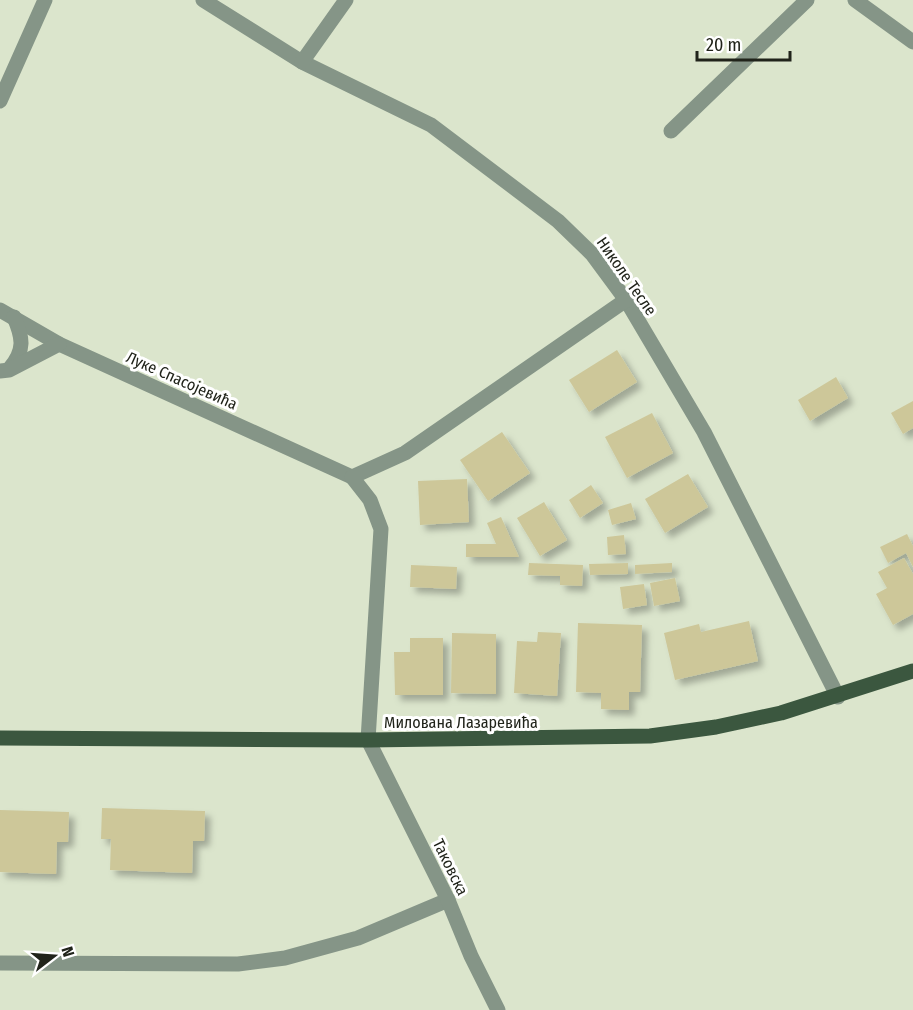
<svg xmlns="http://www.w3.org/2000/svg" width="913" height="1010" font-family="'Fira Sans Condensed',sans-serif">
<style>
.building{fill:#cdc799;filter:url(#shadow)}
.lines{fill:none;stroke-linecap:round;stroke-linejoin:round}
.minor{stroke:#859587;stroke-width:15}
.major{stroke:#3b573f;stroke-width:15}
.labels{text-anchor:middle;stroke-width:6;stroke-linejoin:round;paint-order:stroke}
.street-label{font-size:16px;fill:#20231a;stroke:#fff}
</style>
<defs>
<filter id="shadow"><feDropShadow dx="5.5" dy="5.5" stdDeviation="3" flood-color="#0004"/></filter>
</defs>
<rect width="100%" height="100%" fill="#dbe5cc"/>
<!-- building -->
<g class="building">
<path d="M617,350L637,382L589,412L569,380Z"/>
<path d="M836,377L848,398L810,421L798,400Z"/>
<path d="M913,401V428L903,434L891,413Z"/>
<path d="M652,413L673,453L627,478L605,437Z"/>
<path d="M502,432L530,473L488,501L460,460Z"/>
<path d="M688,474L708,507L665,533L645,499Z"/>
<path d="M467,479L469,522L420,525L418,481Z"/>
<path d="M591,485L603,503L580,518L569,500Z"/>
<path d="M544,502L567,540L540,556L517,518Z"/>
<path d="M631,503L636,519L612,525L608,510Z"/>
<path d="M501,517L519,557H466V544H496L487,523Z"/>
<path d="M907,534L913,546V567L906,553L888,563L880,547Z"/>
<path d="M624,535L626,554L608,555L607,537Z"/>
<path d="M904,558L913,574V614L893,625L876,594L887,588L878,572Z"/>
<path d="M529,563L583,565L582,586L560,585V576L528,575Z"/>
<path d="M628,563V574L590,575L589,564Z"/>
<path d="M672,563V572L635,574V565Z"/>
<path d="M411,565L457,567L456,589L410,587Z"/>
<path d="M675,578L680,601L654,606L650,583Z"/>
<path d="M644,584L647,605L623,609L620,587Z"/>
<path d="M749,621L758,661L675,680L664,633L699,624L701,632Z"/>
<path d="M578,623L642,625L640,692H629V710L601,709V693L576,692Z"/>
<path d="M538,632L561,633L557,696L514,693L517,641L537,642Z"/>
<path d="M452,633L496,634V694L451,693Z"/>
<path d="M410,638H443V695H395L394,652H410Z"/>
<path d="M102,808L205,811L204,841H193L192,873L110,870L111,839H101Z"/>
<path d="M0,810L69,812L68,842H57L56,874L0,872Z"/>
</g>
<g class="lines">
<!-- minor -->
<g class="minor">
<path d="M203,0L302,62L431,125L558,221L592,254L626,300L704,432L838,697"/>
<path d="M855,0L913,42"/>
<path d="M302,62L346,0"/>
<path d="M0,101L45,0"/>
<path d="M671,131L807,0"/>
<path d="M0,310L59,344L352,477"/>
<path d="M10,368C25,350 23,338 14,317"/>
<path d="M0,371L9,370L59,344"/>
<path d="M0,963L238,964L285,958L358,938L448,900"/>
<path d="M498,1010L471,956L448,900L368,740L381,529L370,500L352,477L405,453L626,300"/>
</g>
<!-- major -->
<path class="major" d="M0,738L368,740L650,736L716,727L781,713L913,671"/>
</g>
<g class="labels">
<!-- street labels -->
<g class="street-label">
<text transform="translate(627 276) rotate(55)" y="6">Николе Тесле</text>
<text transform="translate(182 380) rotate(24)" y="6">Луке Спасојевића</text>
<text x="461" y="728">Милована Лазаревића</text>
<text transform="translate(451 867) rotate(64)" y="6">Таковска</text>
</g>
</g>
<!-- north arrow -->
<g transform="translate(54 956) rotate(73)" stroke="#ffffff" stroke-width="4.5" paint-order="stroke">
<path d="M0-4.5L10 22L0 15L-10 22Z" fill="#20231a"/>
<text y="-9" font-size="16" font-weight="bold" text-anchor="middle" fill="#20231a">N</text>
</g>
<!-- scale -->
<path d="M697 51v9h93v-9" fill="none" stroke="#20231a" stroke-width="3"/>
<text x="706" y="51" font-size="18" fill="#20231a" stroke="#ffffff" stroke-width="4.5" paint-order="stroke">20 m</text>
</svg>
